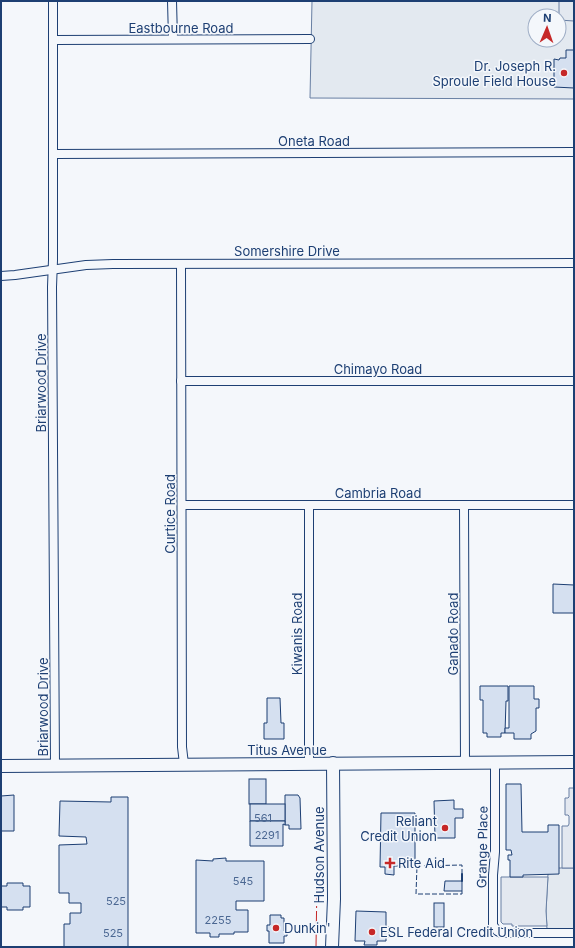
<svg xmlns="http://www.w3.org/2000/svg" width="575" height="948" font-family="Inter,sans-serif">
<style>
.green{fill:#e3e9f0;stroke:#687fa3;fill-rule:evenodd}
.parking{fill:#e3e8f0;stroke:#687fa3}
.building{fill:#d5e0f0;stroke:#1d3f73}
.lines{fill:none;stroke-linecap:round;stroke-linejoin:round}
.minor-casing{stroke:#1d3f73;stroke-width:10}
.secondary-casing{stroke:#1d3f73;stroke-width:14}
.minor{stroke:#f4f7fb;stroke-width:8}
.secondary{stroke:#f4f7fb;stroke-width:12}
.fence{stroke:#1d3f73;stroke-width:1;stroke-dasharray:5 2;stroke-linecap:butt}
.wall{stroke:#1d3f73;stroke-width:2}
.power{stroke:#c62828;stroke-width:1;stroke-dasharray:14 3 2 3;stroke-linecap:butt}
.poi-dot{fill:#c62828;stroke:#f4f7fb;stroke-width:1.5}
.labels{text-anchor:middle;stroke-width:3;stroke-linejoin:round;paint-order:stroke}
.number-label{font-size:11px;fill:#4b6792}
.street-label{font-size:13px;fill:#1d3f73;stroke:#f4f7fb}
.poi-label{font-size:13px;fill:#1d3f73;stroke:#f4f7fb;text-anchor:start}
</style>
<rect width="100%" height="100%" fill="#f4f7fb"/>
<!-- green -->
<g class="green">
<path d="M312,1H574V99L310,98ZM535,16H559V40H535Z"/>
<path d="M559,868H574V929H547L546,911L548,874Z"/>
</g>
<!-- parking -->
<g class="parking">
<path d="M559,1H574V21L559,20Z"/>
<path d="M569,788H574V868H562V826H568L569,824V816L568,815H565V798H568L569,797Z"/>
<path d="M501,877H548L546,911L547,926H512V924H503L501,922Z"/>
</g>
<!-- building -->
<g class="building">
<path d="M566,50H574V88L554,87V59L559,60L560,58H566Z"/>
<path d="M553,584L574,585V613H553Z"/>
<path d="M480,686H508V701H506L505,733H501V737H487V733H483V700H480Z"/>
<path d="M509,686H534V699H539V708H536V731L531,734V739H514V733H505V728H509Z"/>
<path d="M267,698H280L281,723H284V739H264V723H267Z"/>
<rect x="249" y="779" width="17" height="25"/>
<path d="M506,784H521L522,832H548V825H559V874L523,875V877H510V860H508V855H512L511,850H506Z"/>
<path d="M14,795V831H1V796Z"/>
<path d="M285,795H298L300,798L301,829H289V825H285Z"/>
<path d="M111,797H128V947H64V924H70V913H81V903H69V893H59V845L87,844L86,837L59,836L60,801L111,802Z"/>
<path d="M454,800V809H463V818H455V838H435L434,801Z"/>
<rect x="250" y="804" width="35" height="17"/>
<path d="M381,813H415V866H394V875L385,874V867H380Z"/>
<path d="M250,821H285V825L283,824V846H250Z"/>
<path d="M226,858V861H264V901H236V910H248V932H234V934H219V937H210V933H196V860L213,861V859Z"/>
<path d="M445,881H462V891H444Z"/>
<path d="M7,883H23V886H30V907H23V910H7V907H1V886H7Z"/>
<rect x="434" y="903" width="10" height="24"/>
<path d="M356,911L386,912V926L389,927V937L386,936V941H377V945H364L365,941H355Z"/>
<path d="M270,915H281V918H284V931L287,930V936H284V943H269V931H267V925H270Z"/>
</g>
<g class="lines">
<!-- minor casing -->
<g class="minor-casing">
<g id="minor">
<path d="M53,1V260L52,287L55,765"/>
<path d="M172,1L173,39"/>
<path d="M53,40L310,39"/>
<path d="M53,154L574,152"/>
<path d="M181,264L182,747L184,764"/>
<path d="M1,276L15,275L86,265L113,264L574,263"/>
<path d="M181,381H574"/>
<path d="M182,505H574"/>
<path d="M309,505V764"/>
<path d="M464,505L465,762"/>
<path d="M495,762V852L493,875V925L497,931L501,933H574"/>
</g>
</g>
<!-- secondary casing -->
<g class="secondary-casing">
<g id="secondary">
<path d="M1,766L574,762"/>
<path d="M332,947L334,899L333,763"/>
</g>
</g>
<!-- minor -->
<use href="#minor" class="minor"/>
<!-- secondary -->
<use href="#secondary" class="secondary"/>
<!-- fence -->
<path class="fence" d="M462,891V894H416L417,866L462,865V874"/>
<!-- wall -->
<path class="wall" d="M462,881V874"/>
<!-- power -->
<path class="power" d="M316,947L317,880"/>
</g>
<!-- markers -->
<g class="poi-dot">
<circle cx="564" cy="73" r="4"/>
<circle cx="445" cy="828" r="4"/>
<path d="M388 857h4v4h4v4h-4v4h-4v-4h-4v-4h4z"/>
<circle cx="276" cy="928" r="4"/>
<circle cx="372" cy="932" r="4"/>
</g>
<g class="labels">
<!-- number labels -->
<g class="number-label">
<text x="263" y="822">561</text>
<text x="267" y="839">2291</text>
<text x="243" y="885">545</text>
<text x="116" y="905">525</text>
<text x="218" y="924">2255</text>
<text x="113" y="937">525</text>
</g>
<!-- street labels -->
<g class="street-label">
<text x="181" y="33">Eastbourne Road</text>
<text x="314" y="146">Oneta Road</text>
<text x="287" y="256">Somershire Drive</text>
<text x="378" y="374">Chimayo Road</text>
<text transform="translate(41 383) rotate(-90)" y="5">Briarwood Drive</text>
<text x="378" y="498">Cambria Road</text>
<text transform="translate(170 514) rotate(-90)" y="5">Curtice Road</text>
<text transform="translate(297 634) rotate(-90)" y="5">Kiwanis Road</text>
<text transform="translate(453 634) rotate(-90)" y="5">Ganado Road</text>
<text transform="translate(43 707) rotate(-90)" y="5">Briarwood Drive</text>
<text x="287" y="755">Titus Avenue</text>
<text transform="translate(482 847) rotate(-89)" y="5">Grange Place</text>
<text transform="translate(319 855) rotate(-90)" y="5">Hudson Avenue</text>
</g>
<!-- poi labels -->
<g class="poi-label">
<text x="556" y="71" text-anchor="end">Dr. Joseph R.<tspan x="556" dy="15">Sproule Field House</tspan></text>
<text x="437" y="826" text-anchor="end">Reliant<tspan x="437" dy="15">Credit Union</tspan></text>
<text x="398" y="868">Rite Aid</text>
<text x="284" y="933">Dunkin'</text>
<text x="380" y="937">ESL Federal Credit Union</text>
</g>
</g>
<!-- border -->
<rect width="575" height="948" fill="none" stroke="#1d3f73" stroke-width="4"/>
<!-- north arrow -->
<g transform="translate(547 28) rotate(2)"><circle r="19" fill="#f4f7fb" stroke="#9eadc5"/>
<path d="M0-3L7 15L0 10L-7 15Z" fill="#c62828"/>
<text y="-6" font-size="11" font-weight="bold" text-anchor="middle" fill="#1d3f73">N</text>
</g>
</svg>
